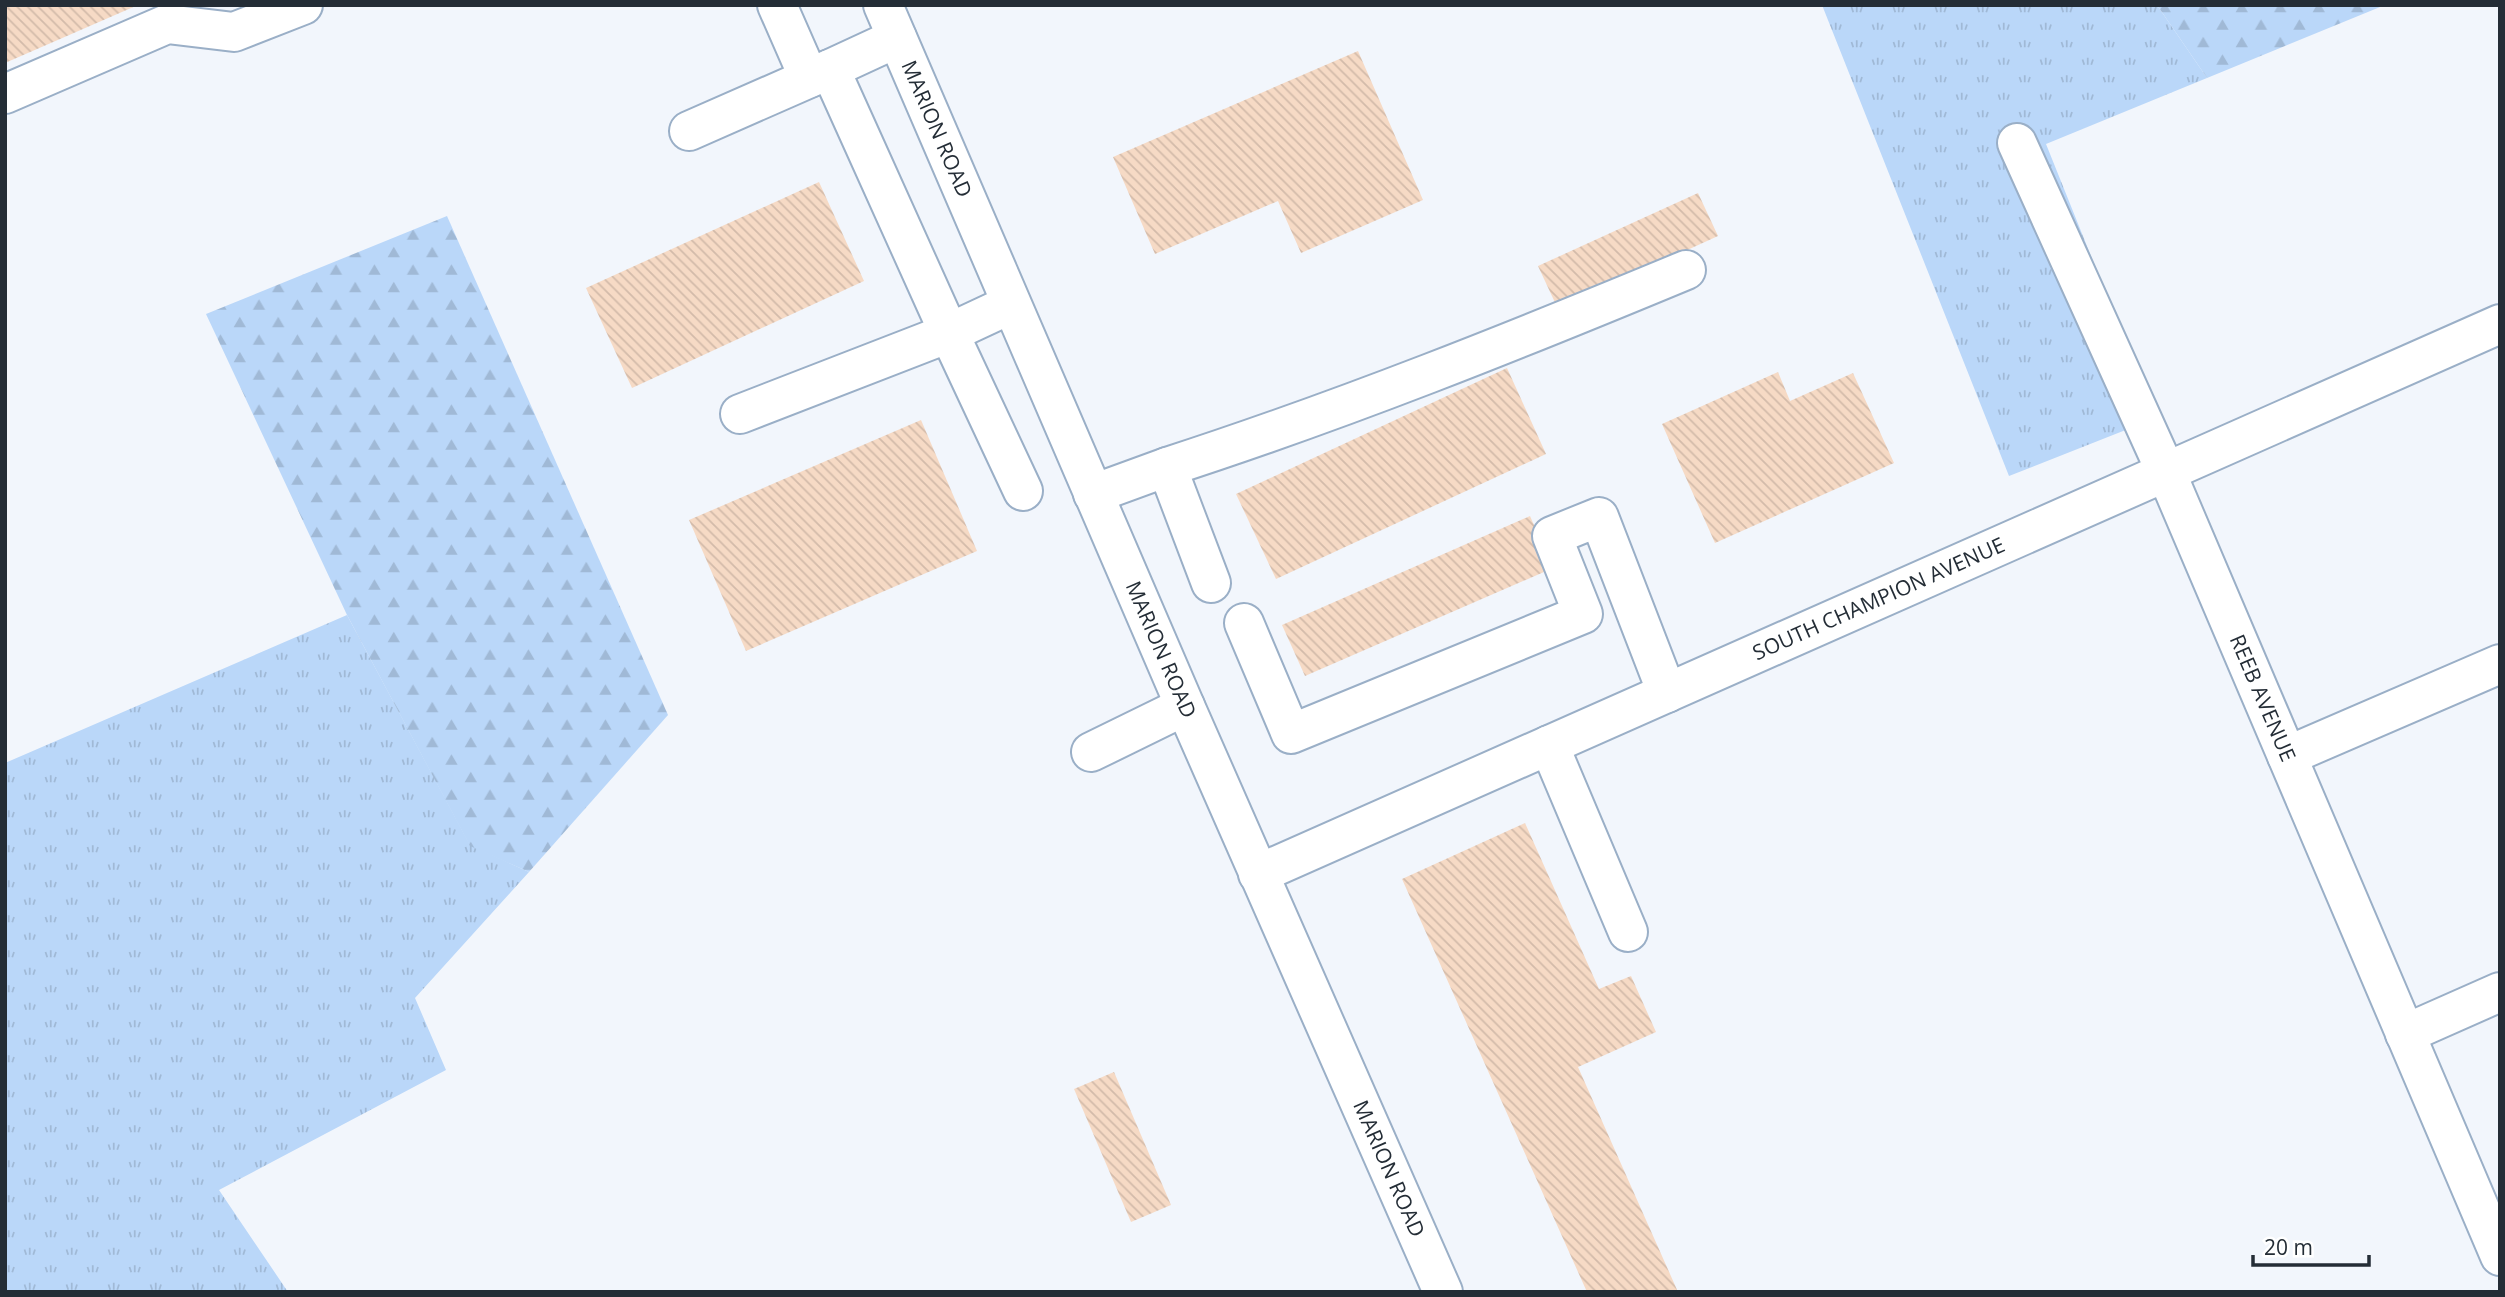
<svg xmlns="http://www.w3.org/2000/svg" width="2505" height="1297" font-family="'Open Sans',sans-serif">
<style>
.grass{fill:url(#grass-tufts)}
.forest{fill:url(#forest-firs)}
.building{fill:url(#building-back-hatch)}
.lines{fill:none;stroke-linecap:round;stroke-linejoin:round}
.minor-casing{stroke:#9aafc7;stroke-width:42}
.minor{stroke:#fff;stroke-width:38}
.labels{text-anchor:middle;stroke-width:5;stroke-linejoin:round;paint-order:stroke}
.street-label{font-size:21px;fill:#242d36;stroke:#fff}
</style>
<defs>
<pattern id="grass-tufts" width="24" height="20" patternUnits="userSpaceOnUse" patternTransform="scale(1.75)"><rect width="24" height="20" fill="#bad7f9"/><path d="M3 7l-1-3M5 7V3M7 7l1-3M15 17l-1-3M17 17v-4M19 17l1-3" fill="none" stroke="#a0b9d6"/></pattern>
<pattern id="forest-firs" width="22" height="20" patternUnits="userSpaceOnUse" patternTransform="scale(1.75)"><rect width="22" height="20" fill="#bad7f9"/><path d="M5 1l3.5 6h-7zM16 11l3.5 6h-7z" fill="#a0b9d6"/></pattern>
<pattern id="building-back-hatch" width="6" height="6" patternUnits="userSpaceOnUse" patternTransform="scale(1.75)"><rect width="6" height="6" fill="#f6dac5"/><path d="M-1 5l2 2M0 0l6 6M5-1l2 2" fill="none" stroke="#d3bbaa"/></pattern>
</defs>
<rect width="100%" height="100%" fill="#f2f6fc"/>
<!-- grass -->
<g class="grass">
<path d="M1822,5H2157L2207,78L2046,144L2156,418L2009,476Z"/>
<path d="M347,615L470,845L529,872L415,998L446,1070L219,1190L288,1292H5V763Z"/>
</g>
<!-- forest -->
<g class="forest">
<path d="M2157,5H2385L2207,78Z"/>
<path d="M447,216L668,715L529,872L470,846L347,615L206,314Z"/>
</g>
<!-- building -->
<g class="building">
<path d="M5,5H138L5,63Z"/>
<path d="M1358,51L1423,200L1301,253L1278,201L1155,254L1113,157Z"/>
<path d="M819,182L864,281L632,388L586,288Z"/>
<path d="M1698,193L1718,236L1558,309L1538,266Z"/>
<path d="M1507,368L1546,454L1276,579L1236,494Z"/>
<path d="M1778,372L1790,401L1853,373L1894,463L1715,543L1662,424Z"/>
<path d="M921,420L977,551L746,651L689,520Z"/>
<path d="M1530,516L1553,568L1305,676L1282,625Z"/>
<path d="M1525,823L1599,989L1631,976L1656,1032L1578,1067L1678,1292H1587L1402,879Z"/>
<path d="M1114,1072L1171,1205L1131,1222L1074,1089Z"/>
</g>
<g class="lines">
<!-- minor casing -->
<g class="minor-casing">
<g id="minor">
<path d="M777,5L809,78"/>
<path id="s1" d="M883,5L1185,706L1443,1292"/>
<path d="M830,69L897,38"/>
<path d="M5,94L167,24L234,32L303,5"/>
<path d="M689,131L830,69L949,333L1011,304"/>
<path id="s2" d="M2017,143L2166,472L2500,1256"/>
<path d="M740,414L949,333L1023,491"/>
<path d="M1167,467C1343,410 1515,341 1686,270"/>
<path d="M1093,494L1167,467L1211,583"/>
<path d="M1244,623L1291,734L1583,614L1552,536L1599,517L1667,693"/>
<path d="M1549,745L1628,932"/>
<path d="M1091,752L1185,706"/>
<path d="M2287,756L2500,664"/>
<path id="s3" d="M1258,874L2500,324"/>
<path d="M2405,1034L2500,992"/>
</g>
</g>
<!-- minor -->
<use href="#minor" class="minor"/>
</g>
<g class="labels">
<!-- street labels -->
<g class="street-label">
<text dy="7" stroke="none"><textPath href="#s1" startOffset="135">MARION ROAD</textPath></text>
<text dy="7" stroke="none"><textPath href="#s3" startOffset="679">SOUTH CHAMPION AVENUE</textPath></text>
<text dy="7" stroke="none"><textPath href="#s1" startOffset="702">MARION ROAD</textPath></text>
<text dy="7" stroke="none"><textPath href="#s2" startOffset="607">REEB AVENUE</textPath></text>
<text dy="7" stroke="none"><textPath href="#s1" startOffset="1269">MARION ROAD</textPath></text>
</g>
</g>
<!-- border -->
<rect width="2505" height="1297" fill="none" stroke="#242d36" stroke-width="14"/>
<!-- scale -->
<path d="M2253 1255v10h116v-10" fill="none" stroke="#242d36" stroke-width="3.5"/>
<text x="2264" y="1255" font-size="21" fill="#242d36" stroke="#ffffff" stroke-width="5" paint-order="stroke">20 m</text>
</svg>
